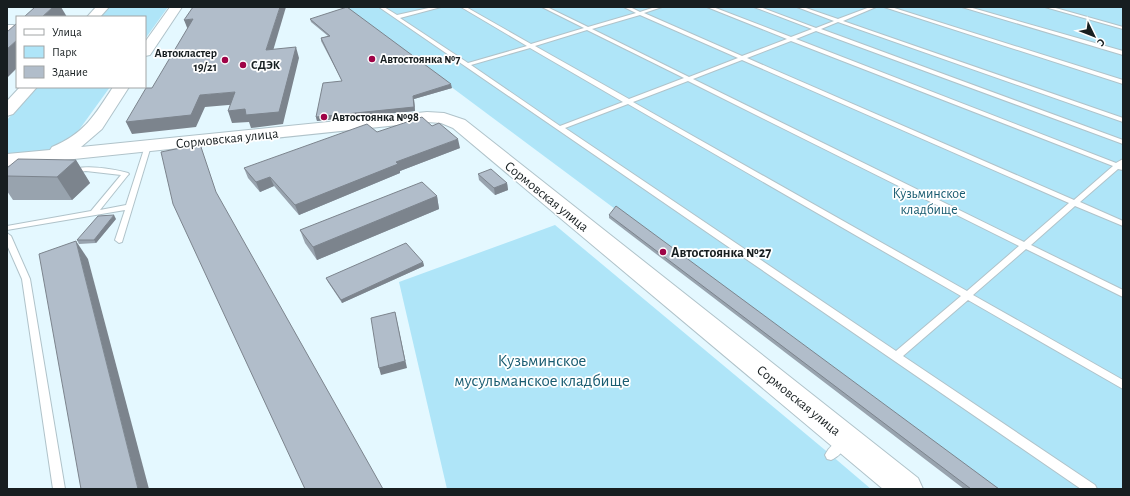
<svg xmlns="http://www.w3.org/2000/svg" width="1130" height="496" font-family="'Alegreya Sans',sans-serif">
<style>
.green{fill:#afe5f8}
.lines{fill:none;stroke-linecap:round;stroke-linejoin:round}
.lane-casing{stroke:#b0c3ca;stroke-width:2}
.secondary-casing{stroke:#b0c3ca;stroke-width:2}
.lane{fill:#fff;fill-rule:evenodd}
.secondary{fill:#fff;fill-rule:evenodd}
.wall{fill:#98a3ae}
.shaded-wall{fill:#7c848d}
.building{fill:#b1bdca;stroke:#7c848d}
.poi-dot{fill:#9f0347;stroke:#fff;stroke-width:1.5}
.labels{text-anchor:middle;stroke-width:3.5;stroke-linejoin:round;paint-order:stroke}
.far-poi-label{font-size:12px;font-weight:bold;fill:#171e20;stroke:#fff;text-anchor:start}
.street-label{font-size:14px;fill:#171e20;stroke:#fff}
.park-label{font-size:14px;fill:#195c71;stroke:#fff}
.poi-label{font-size:14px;font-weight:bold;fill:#171e20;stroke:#fff;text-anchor:start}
.near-park-label{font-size:17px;fill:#195c71;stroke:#fff}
</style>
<rect width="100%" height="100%" fill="#e4f8ff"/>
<!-- green -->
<g class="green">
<path d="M108,7H168L145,39V17H99Z"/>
<path d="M344,7H1123V489H991Z"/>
<path d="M36,87H110L71,141L51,151L7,155V120Z"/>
<path d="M555,225L831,455L871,489H447L399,282Z"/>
</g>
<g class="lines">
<!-- lane casing -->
<g class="lane-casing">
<g id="lane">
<path d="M379,7H384L397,15L433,7H441L400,18L468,63L527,46L461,7H466L531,44L584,28L542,7H547L588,27L636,13L624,7H630L640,12L655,7H662L644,13L742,56L787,39L707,7H713L791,37L812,29L754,7H760L816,28L834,21L797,7H803L838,19L870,7H876L843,21L1123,118V122L838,22L821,29L1123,140V144L816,31L796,39L1116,163L1123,159V170L1118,169L1080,202L1123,221V226L1075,206L1031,245L1123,290V297L1026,249L973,295L1123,380V389L968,300L903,356L1095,485L1097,489H1081ZM640,15L738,58L689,77L592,29ZM587,30L684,78L629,99L535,46ZM791,41L1113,166L1074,200L747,58ZM530,48L623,102L560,126L471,65ZM742,60L1069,203L1024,242L693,79ZM688,81L1019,246L967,291L633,102ZM628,104L961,296L896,351L565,128Z"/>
<path d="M884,7H891L1123,80V84Z"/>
<path d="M962,7H969L1123,51V55Z"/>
<path d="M1045,7H1052L1123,27V29Z"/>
<path d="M7,25H13L15,26L7,32V29L8,27H7Z"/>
<path d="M148,144L151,146L122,242L119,243L115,240L125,210L7,230V226L91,211L121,175L86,171L69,173L68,172C80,163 114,169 128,173L129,174L128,175L100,210L126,205L145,146Z"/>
<path d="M7,233L11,236L30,279L65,489H53L22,279L7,245Z"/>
<path d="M843,438L847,440L848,443C845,450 838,457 831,460L827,459L825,455C828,448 836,441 843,438Z"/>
</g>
</g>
<!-- secondary casing -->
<g class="secondary-casing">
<g id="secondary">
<path d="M96,7H109L100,17H87Z"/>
<path d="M170,7H182L150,55L145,56V42Z"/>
<path d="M20,87H37L13,114L7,116V101Z"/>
<path d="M113,87H129L102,129L81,147L427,112L444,113L465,120L918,478L923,489H883L453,128L441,123L427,122L7,166V154L50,150L52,147C84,134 95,115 113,87Z"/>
</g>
</g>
<!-- lane -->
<use href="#lane" class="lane"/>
<!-- secondary -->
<use href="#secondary" class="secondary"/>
</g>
<!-- wall -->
<g class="wall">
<path d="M310,19L452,88L414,99L415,111L317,121L316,117L342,81L321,41V38L328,36L311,22Z"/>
<path d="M377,132L460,148L400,171V173L299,215L274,186L260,192L248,178L244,168Z"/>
<path d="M76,160L90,183L72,200H13L7,191V168Z"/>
<path d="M478,174L507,183L508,190L495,195L479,180Z"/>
<path d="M437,196L439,209L317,260L305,243L300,230Z"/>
<path d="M609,215L999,489H964L609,218Z"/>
<path d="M116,219L96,243L79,244L77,240Z"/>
<path d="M423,262L424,266L342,303L328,282L326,278Z"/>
</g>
<!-- shaded-wall -->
<g class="shaded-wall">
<path d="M53,7H61L67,17H42Z"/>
<path d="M280,7H286L270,61L266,50Z"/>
<path d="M193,19L188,30L184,20Z"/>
<path d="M17,40V68L7,78V49Z"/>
<path d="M296,47L299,58L283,124L251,128L249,122L232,123L228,111Z"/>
<path d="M451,84L452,88L414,99L415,111L317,121L316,117L413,96Z"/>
<path d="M235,92L240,104L205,107L196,127L132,134L126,122L200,95Z"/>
<path d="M458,139L460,148L400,171V173L299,215L295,205L396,162Z"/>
<path d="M76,160L90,183L72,200L57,177Z"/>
<path d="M270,177L274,186L260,192L256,182Z"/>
<path d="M507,183L508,190L495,195L494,188Z"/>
<path d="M437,196L439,209L317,260L313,247Z"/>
<path d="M114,215L116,219L96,243L94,240Z"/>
<path d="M76,241L88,259L149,489H138Z"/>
<path d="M423,262L424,266L342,303L341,300Z"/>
<path d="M395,312L407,368L381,375L379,368Z"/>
</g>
<!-- building -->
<g class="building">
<path d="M35,7H53L42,17H24Z"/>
<path d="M193,7H280L266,50L296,47L279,112L246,115L245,109L228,111L235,92L200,95L191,115L126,122L146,88H152L193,19L184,20Z"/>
<path d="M347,7L451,84L413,96L414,107L316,117L323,83L342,81L321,38L330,36L310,19Z"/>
<path d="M17,23V40L7,49V32Z"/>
<path d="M422,117L432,126L439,123L458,139L396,162L398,164L295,205L270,177L256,182L244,168L367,124L377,132Z"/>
<path d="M200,144L216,192L383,489H305L173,204L161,152Z"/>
<path d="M18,159L76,160L57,177L7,176V168Z"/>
<path d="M491,169L507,183L494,188L478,174Z"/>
<path d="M422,182L437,196L313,247L300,230Z"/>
<path d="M616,206L999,489H971L609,215Z"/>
<path d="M114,215L94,240H77L98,216Z"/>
<path d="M76,241L138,489H81L39,254Z"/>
<path d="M406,243L423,262L341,300L326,278Z"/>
<path d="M395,312L405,361L379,368L371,318Z"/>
</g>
<!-- markers -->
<g class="poi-dot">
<circle cx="372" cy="59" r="4"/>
<circle cx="225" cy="60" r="4"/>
<circle cx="243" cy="65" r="4"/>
<circle cx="324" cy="117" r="4"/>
<circle cx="663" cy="252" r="4"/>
</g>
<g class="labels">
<!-- far-poi labels -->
<g class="far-poi-label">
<text x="217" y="57" text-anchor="end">Автокластер<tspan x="217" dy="14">19/21</tspan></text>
<text x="380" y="63">Автостоянка №7</text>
<text x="251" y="69">СДЭК</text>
<text x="332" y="121">Автостоянка №98</text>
</g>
<!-- street labels -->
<g class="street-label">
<text transform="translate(227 138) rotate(-6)" y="5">Сормовская улица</text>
<text transform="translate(547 196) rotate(39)" y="5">Сормовская улица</text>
<text transform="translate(799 400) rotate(39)" y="5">Сормовская улица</text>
</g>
<!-- park labels -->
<g class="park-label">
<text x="929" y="198">Кузьминское<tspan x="929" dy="16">кладбище</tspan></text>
</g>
<!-- poi labels -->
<g class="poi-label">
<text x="671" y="257">Автостоянка №27</text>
</g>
<!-- near-park labels -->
<g class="near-park-label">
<text x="542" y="366">Кузьминское<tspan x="542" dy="20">мусульманское кладбище</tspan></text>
</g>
</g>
<!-- border -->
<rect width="1130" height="496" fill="none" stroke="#171e20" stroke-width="16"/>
<!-- legend -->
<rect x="16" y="16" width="130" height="72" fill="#ffffff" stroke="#a2a5a6"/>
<rect x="24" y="29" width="20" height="6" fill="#ffffff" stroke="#a2a5a6"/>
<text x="52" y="36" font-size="12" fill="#171e20">Улица</text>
<rect x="24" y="46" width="20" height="12" fill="#afe5f8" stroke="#a2a5a6"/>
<text x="52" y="56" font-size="12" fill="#171e20">Парк</text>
<rect x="24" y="66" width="20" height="12" fill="#b1bdca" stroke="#a2a5a6"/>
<text x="52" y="76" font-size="12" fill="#171e20">Здание</text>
<!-- north arrow -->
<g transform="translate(1094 36) rotate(133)" stroke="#ffffff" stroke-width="3" paint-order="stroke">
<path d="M0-3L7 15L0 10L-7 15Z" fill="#171e20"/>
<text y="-6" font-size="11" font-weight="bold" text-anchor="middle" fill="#171e20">С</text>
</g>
</svg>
